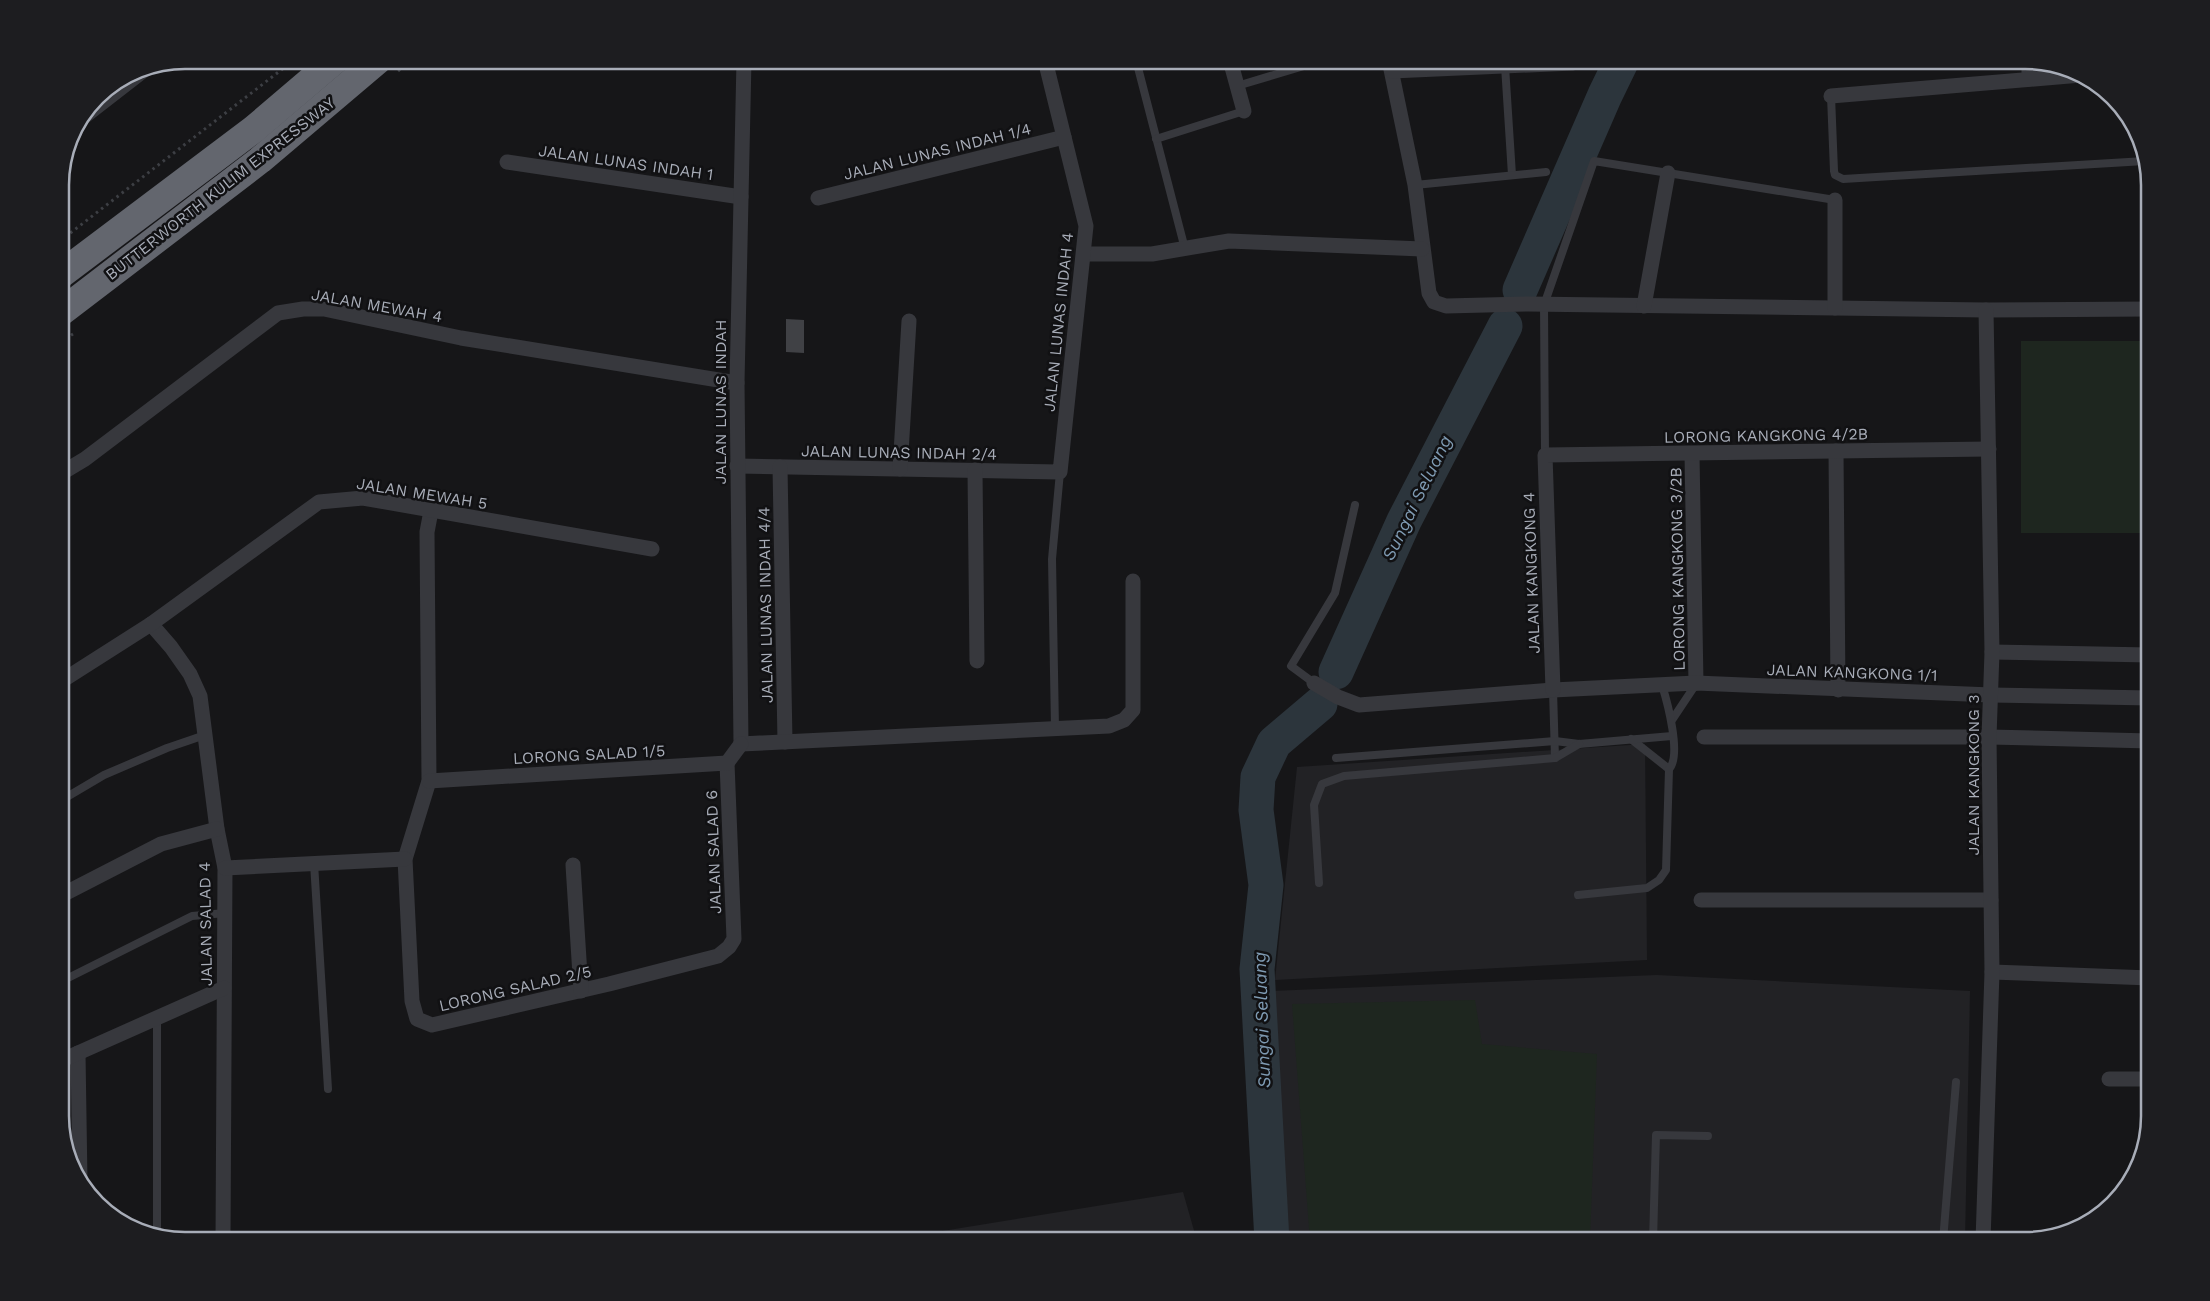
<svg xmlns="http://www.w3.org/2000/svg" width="2210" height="1301" font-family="'Work Sans',sans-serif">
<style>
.built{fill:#222225}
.green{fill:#1e261f}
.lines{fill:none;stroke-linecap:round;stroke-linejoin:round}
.river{stroke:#2c353c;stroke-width:35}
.building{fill:#404145}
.path{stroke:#3d3f44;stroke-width:3;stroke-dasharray:2.5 4;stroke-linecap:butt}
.lane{stroke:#37383d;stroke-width:8}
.street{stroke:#37383d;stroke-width:15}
.highway{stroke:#63666e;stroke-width:28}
.labels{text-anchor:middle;stroke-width:5;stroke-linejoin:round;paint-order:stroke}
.street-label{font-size:16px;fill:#a8adb8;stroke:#111113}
.water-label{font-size:18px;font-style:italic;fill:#7f9bb3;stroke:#111113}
.rim{fill:none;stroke:#a8adb8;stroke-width:2.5}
</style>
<rect width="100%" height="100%" fill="#161618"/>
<!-- built -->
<g class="built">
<path d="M1645,744L1647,960L1275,980L1297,767Z"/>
<path d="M1657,975L1970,991L1965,1241H1289L1271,991Z"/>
<path d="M1183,1192L1197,1241H887V1240Z"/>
</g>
<!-- green -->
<g class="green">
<rect x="2021" y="341" width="129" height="192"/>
<path d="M1475,1000L1482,1044L1597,1054L1590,1241H1310L1292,1004Z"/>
</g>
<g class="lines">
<!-- river -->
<g class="river">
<path d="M1520,290L1605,95L1622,60"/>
<path d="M1336,672L1404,521L1505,326"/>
<path d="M1272,1241L1257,969L1266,885L1256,810L1258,777L1274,743L1320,704"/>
</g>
</g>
<!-- building -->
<path class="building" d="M786,319L804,320V353L786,352Z"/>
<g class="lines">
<!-- path -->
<g class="path">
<path d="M398,71L411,60"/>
<path d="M60,241L294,60"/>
<path d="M60,342L73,334"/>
</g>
<!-- lane -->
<g class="lane">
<path d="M1136,60L1185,249"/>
<path d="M1505,66L1512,175"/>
<path d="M1237,86L1324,60"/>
<path d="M1831,96L1834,171L1835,175L1843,179L2145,161"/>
<path d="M1156,139L1244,111"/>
<path d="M1415,185L1546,172"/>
<path d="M1545,455L1544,305L1594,161L1835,200"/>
<path d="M1314,683L1291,666L1335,593L1355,505"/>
<path d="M1553,690L1555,758"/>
<path d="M1672,720L1696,684"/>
<path d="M1055,728L1052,559L1060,472"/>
<path d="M1631,739L1669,769"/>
<path d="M1336,758L1555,741L1579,744L1672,736"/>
<path d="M60,801L104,775L167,748L205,735"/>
<path d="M314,863L328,1089"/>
<path d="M1319,883L1314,805L1322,784L1344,776L1555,758L1579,744"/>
<path d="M1578,895L1647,888L1659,880L1666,870L1669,769C1682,756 1667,701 1662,685"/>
<path d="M60,982L192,916L225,913"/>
<path d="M157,1018V1233"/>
<path d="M1653,1241L1656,1135L1708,1136"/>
<path d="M1943,1241L1956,1082"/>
</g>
<!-- street -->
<g class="street">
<path d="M1230,60L1244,111"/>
<path d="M1389,60L1415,185L1429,293L1434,302L1446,306L1528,304L1986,310L2150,309"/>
<path d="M2029,61V79"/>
<path d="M1392,71L1573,63"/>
<path d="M1831,96L2081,75"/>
<path d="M81,119L148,67"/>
<path d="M507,162L741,197"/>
<path d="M818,198L1064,137"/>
<path d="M1084,254H1152L1229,241L1422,249"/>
<path d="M1644,306L1668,173"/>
<path d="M1835,308V200"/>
<path d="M1836,451L1838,690"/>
<path d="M1692,454L1696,683"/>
<path d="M737,466L1060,472L1086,226L1045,60"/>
<path d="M780,467L785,742"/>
<path d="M900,469L909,321"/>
<path d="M975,470L977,661"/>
<path d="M60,474L85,459L278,313L303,309H324L461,338L737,383"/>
<path d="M431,511L427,532L429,781L405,859L412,1001L417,1019L432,1025L609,984L718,956L729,947L734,939L727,763"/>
<path d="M151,624L171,647L190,674L200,696L217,829L225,868L223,1241"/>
<path d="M1992,652L2150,655"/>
<path d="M60,682L151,624L319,502L363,498L652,549"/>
<path d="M1314,683L1338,697L1359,705L1553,690L1696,683L1991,695L2150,698"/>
<path d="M1553,690L1545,455L1989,449"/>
<path d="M1704,737H1989L2150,741"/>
<path d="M741,744L737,383L744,60"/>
<path d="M741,744L1109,726L1124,720L1133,710V581"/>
<path d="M429,781L727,763L741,744"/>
<path d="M573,865L581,991"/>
<path d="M225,868L405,859"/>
<path d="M60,896L161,844L217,829"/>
<path d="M1701,900H1991"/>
<path d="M1992,972L2150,978"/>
<path d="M78,1053L80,1182"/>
<path d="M60,1061L224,988"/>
<path d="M2109,1079H2150"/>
<path d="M1983,1241L1992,972L1989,737L1992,652L1986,310"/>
</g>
<!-- highway -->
<g class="highway">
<path d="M60,275L254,129L335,60"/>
<path d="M60,313L260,160L378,60"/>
</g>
</g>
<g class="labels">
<!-- street labels -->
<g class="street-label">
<text transform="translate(937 151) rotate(-14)" y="6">JALAN LUNAS INDAH 1/4</text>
<text transform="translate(626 162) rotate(8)" y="6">JALAN LUNAS INDAH 1</text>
<text transform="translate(220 188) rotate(-38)" y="6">BUTTERWORTH KULIM EXPRESSWAY</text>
<text transform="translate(377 305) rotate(10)" y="6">JALAN MEWAH 4</text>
<text transform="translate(1058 322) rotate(-84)" y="6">JALAN LUNAS INDAH 4</text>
<text transform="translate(720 402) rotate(-90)" y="6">JALAN LUNAS INDAH</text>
<text transform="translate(1766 435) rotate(-1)" y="6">LORONG KANGKONG 4/2B</text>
<text transform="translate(899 452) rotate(1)" y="6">JALAN LUNAS INDAH 2/4</text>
<text transform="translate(422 493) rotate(9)" y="6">JALAN MEWAH 5</text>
<text transform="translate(1677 569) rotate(-91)" y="6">LORONG KANGKONG 3/2B</text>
<text transform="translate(1531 573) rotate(-92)" y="6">JALAN KANGKONG 4</text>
<text transform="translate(765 605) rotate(-91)" y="6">JALAN LUNAS INDAH 4/4</text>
<text transform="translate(1852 672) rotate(2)" y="6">JALAN KANGKONG 1/1</text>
<text transform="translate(589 754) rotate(-3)" y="6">LORONG SALAD 1/5</text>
<text transform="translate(1973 775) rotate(-90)" y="6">JALAN KANGKONG 3</text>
<text transform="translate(713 852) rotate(-92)" y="6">JALAN SALAD 6</text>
<text transform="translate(205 924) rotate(-91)" y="6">JALAN SALAD 4</text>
<text transform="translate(515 988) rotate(-13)" y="6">LORONG SALAD 2/5</text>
</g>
<!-- water labels -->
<g class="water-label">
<text transform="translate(1417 498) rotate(-64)" y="6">Sungai Seluang</text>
<text transform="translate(1262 1020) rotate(-92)" y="6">Sungai Seluang</text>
</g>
</g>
<!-- crop -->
<path d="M0 0H2210V1301H0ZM185 69H2025A116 116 0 0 1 2141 185V1116A116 116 0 0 1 2025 1232H185A116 116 0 0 1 69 1116V185A116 116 0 0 1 185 69Z" fill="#1d1d20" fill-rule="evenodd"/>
<path class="rim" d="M185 69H2025A116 116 0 0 1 2141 185V1116A116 116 0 0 1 2025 1232H185A116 116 0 0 1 69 1116V185A116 116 0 0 1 185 69Z"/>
</svg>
